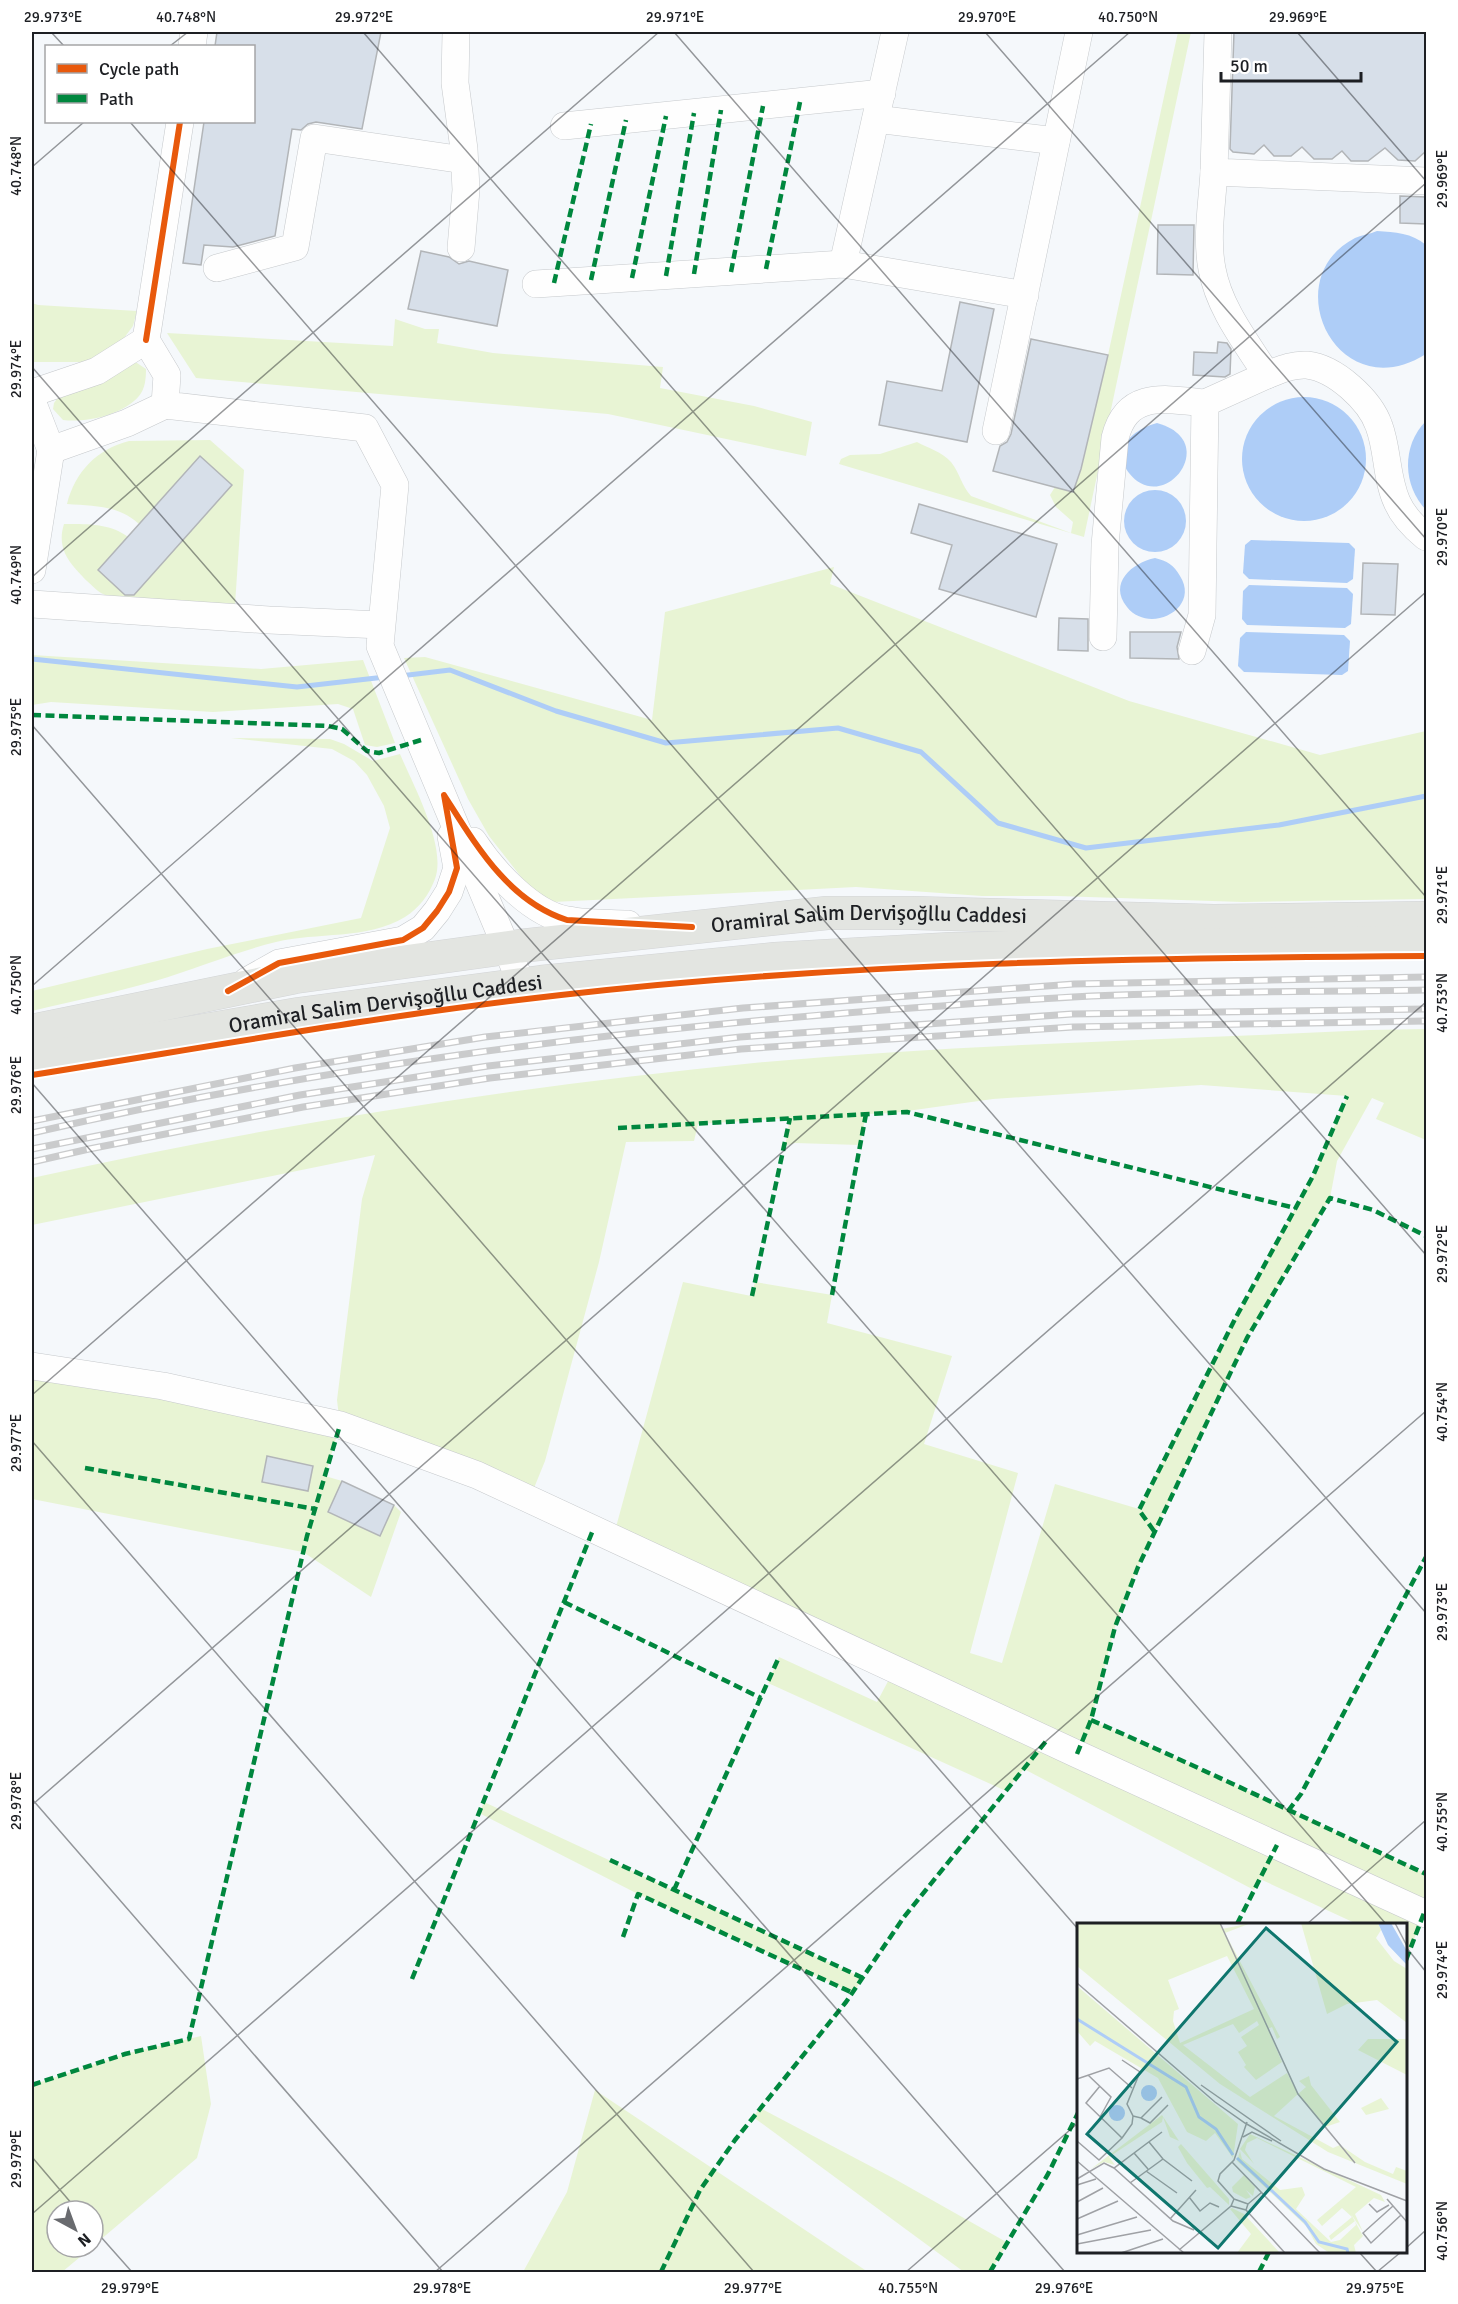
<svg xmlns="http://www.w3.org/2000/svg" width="1458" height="2304" font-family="Signika,sans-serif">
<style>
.green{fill:#e8f4d4}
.water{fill:#aecdf7}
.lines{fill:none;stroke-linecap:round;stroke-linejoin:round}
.stream{stroke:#aecdf7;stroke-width:5}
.building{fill:#d7dfe9;stroke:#b2b5b8;stroke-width:1.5}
.minor-casing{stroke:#c6c9cc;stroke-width:28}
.major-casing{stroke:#d2d4d6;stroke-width:34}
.minor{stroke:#fefefe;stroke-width:27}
.major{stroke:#e3e5e1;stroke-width:33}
.rail-casing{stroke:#cacbcc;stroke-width:7}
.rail{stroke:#fff;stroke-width:4.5;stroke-dasharray:14;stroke-linecap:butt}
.quiet{stroke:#00873e;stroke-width:4.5;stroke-dasharray:9 4.5;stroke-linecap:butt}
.cycleway-casing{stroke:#fff;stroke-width:10}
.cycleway{stroke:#e8590c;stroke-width:6}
.ticks{fill:none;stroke:#1d1f23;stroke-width:1.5;stroke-opacity:0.45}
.labels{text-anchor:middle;stroke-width:6;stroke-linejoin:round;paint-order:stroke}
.street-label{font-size:21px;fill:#1d1f23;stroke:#fff}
.inset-river{fill:none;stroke:#aecdf7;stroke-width:3}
.inset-road{fill:none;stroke:#9fa1a5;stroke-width:1.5}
.view{fill:#0f766e;fill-opacity:0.15;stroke:#0f766e;stroke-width:3}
.inset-edge{fill:none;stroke:#1d1f23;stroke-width:3}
.neatline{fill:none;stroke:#1d1f23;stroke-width:2}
.ticks-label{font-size:15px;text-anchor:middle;fill:#1d1f23}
</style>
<rect width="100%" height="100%" fill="#f5f8fb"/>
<!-- green -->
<g class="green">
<path d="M1178,32H1191L1084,537L839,464L841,459L850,455L880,454L917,442C928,448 942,452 951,462C960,473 961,485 971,496L1071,533L1073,522L1056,507L1050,495L1055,487L1073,492L1081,469L1108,355Z"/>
<path d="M32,303L38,305L137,311L133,326L121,342L85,362H32Z"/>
<path d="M395,319L425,329H439L437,343L493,353L663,367L660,388L754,406L812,422L806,456L608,414L196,378L167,333L393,346Z"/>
<path d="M131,362L137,363L146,369C146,379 145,389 139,396C123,415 86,423 63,420L53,409L54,403L61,393Z"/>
<path d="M210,440L244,470L235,605L119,599C114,598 106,596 101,593C96,590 92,585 87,581C70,564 56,549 64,524C86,524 110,523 128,537L139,524C118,505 94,506 67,504C75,472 97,449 129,441Z"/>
<path d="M834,567L830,584L1129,701L1320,755L1426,731V899L1243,902L1057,896H982L856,887L553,902L532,891L489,836L468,799L404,658L425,657L652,720L665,612Z"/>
<path d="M32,655L261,669L363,660L395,743L377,747L365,745L353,709L338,704L213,712L51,702L32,705Z"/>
<path d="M231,738L330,739L344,744L373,761L400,754C413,785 447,846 435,879C429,895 419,908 405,917C367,940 317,932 276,942C235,952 195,969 155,981C114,993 73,1001 32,1011V991L207,949L361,918L390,828L384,806L367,775L354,761L332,749Z"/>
<path d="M1426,1029V1140L1376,1119L1384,1103L1372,1098L1337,1161L1330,1198L1247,1338L1138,1567L1115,1627L1091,1720C1204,1769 1315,1823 1426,1874V1914H1424L1410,1949L1406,1947V1924H1357L1260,1879L1254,1890L1024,1769L1006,1791L768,1683L779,1657L877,1702L894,1670L613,1538L683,1282L751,1296L755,1282L832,1295L827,1323L952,1356L924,1444L1018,1473L970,1653L1002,1663L1055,1484L1139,1509L1235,1319L1313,1176L1347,1096L1201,1085L993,1099L893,1113L866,1114L860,1145L795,1143L785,1146L790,1118L698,1124L694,1141L626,1142L599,1262L545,1461L534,1488L340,1425L325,1476L342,1481L380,1535L394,1505L401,1512L371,1597L303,1552L32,1499V1366L340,1425L337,1400L362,1199L375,1155L32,1225V1178C270,1125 511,1087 754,1063C958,1044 1164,1040 1370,1030Z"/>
<path d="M484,1802L863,1978L853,1993L638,1894L479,1813Z"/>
<path d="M201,2036L211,2104L197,2158L93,2246V2211H57V2247H92L62,2272H32V2085L125,2054Z"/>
<path d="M595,2090L868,2272H523L567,2192Z"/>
<path d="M760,2108L893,2178L1008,2243L990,2272H964L753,2117Z"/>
</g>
<!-- water -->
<g class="water">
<path d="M1377,231C1395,232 1412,233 1426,245V354C1337,410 1275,279 1355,238C1362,235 1370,234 1377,231Z"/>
<circle cx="1304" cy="459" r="62"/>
<path d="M1426,421V510C1403,486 1401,446 1426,421Z"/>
<path d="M1157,423C1223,441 1163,517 1129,473C1110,448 1134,429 1157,423Z"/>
<circle cx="1155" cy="521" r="31"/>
<path d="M1251,540L1349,543L1355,549L1353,579L1347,583L1249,579L1243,573L1245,545Z"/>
<path d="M1155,558C1167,561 1174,565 1180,576C1201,609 1149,635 1127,607C1108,583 1132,563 1155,558Z"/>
<path d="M1249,585L1347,588L1353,594L1351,624L1345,628L1247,625L1242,619L1243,591Z"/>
<path d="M1246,632L1344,635L1350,641L1348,671L1342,675L1244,672L1238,666L1240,638Z"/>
</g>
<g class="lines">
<!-- stream -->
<g class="stream">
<path d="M32,659L297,687L385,677"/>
<path d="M400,676L450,670L556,711L666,743L838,728L921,752L998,823L1086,848L1279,825L1426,796"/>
</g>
</g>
<!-- building -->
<g class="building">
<path d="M217,32H381L362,129L316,122L308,124L301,130L292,129L275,236L233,247L204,245L201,265L183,263L204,122H254V46H215Z"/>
<path d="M1234,32H1426V151L1415,161L1398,160L1385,148L1368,161H1351L1342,151L1332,159H1314L1302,147L1291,156H1274L1264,145L1254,154L1233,152L1230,149Z"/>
<path d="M1400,196L1426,197V224L1400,223Z"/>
<path d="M1158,225H1194L1193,275L1157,274Z"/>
<path d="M421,251L449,257L459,264L469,261L508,270L497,326L408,309Z"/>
<path d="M960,302L994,309L967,442L879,425L887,381L942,391Z"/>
<path d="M1031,339L1108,355L1081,469L1073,492L993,471L1000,446L1007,442L1011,434Z"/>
<path d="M1218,342L1227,343L1231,349L1230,374L1225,377L1193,375L1194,352L1217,353Z"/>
<path d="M200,456L232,485L134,595H125L98,570Z"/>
<path d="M919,504L1057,544L1036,617L939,589L952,545L911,533Z"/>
<path d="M1363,563L1398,564L1395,615L1361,614Z"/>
<path d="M1059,618L1088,619V651L1058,650Z"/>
<path d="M1130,632H1181L1177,647L1179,659L1130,658Z"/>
<path d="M267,1456L313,1466L308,1491L262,1482Z"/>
<path d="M342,1481L394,1505L380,1536L328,1512Z"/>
</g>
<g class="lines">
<!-- minor casing -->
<g class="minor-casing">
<g id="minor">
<path d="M456,32L455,83L464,149L466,190L461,248"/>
<path d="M1218,32L1214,172L1426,181"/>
<path d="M192,46L194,32"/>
<path d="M876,119L1056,141"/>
<path d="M180,122L146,340L167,375L165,405L365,428L395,485L380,646L522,985"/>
<path d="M564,126L882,93"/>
<path d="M1214,172C1212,204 1206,238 1212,269C1219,308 1246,342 1267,375C1280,370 1293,364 1307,365C1335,368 1370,400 1379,426C1388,450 1386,478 1397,502C1403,516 1415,528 1426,537"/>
<path d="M843,264L895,32"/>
<path d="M217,268L295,247L314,138L464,160"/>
<path d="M536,284L843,264L1025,295"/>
<path d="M32,393L97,371L146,340"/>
<path d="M32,401L51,450L127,423L165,405"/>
<path d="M996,431L1079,32"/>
<path d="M32,570L51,450"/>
<path d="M32,604L269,620L381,625"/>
<path d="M1103,637L1105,545L1115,438C1127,390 1165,399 1205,403"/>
<path d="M1192,651L1202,615L1205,403L1267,375"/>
<path d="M473,841C492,870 532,915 568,920C587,924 608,923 628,924"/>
<path d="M247,981L279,963L403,940L423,928L437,911L449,892L457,868L451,836"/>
<path d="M32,1366L163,1386L340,1425L477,1475L1077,1754L1426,1914"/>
</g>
</g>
<!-- major casing -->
<g class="major-casing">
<g id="major">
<path id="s1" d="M32,1031L295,977L520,946L827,913H913L1214,921L1426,918"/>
<path id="s2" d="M32,1060L299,1014L541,982L775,959L951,949L1426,942"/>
</g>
</g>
<!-- minor -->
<use href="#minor" class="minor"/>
<!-- major -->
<use href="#major" class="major"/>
<!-- rail casing -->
<g class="rail-casing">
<g id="rail">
<path d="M32,1121L295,1068L485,1037L743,1008L1074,984L1426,977"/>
<path d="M32,1133C316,1067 606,1031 897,1009C956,1005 1015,1000 1073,997C1191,991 1309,992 1426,990"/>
<path d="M32,1149L300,1095L488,1066L740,1037L1072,1014L1426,1009"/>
<path d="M32,1162L89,1149L303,1107L490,1078L741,1049L1073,1027L1426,1021"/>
</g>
</g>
<!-- rail -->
<use href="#rail" class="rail"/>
<!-- quiet -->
<g class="quiet">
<path d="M766,269L800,102"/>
<path d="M731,272L763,106"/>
<path d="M694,274L721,110"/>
<path d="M666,276L694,113"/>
<path d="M632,278L666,116"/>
<path d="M591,280L626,120"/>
<path d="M554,283L591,124"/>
<path d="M32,715L328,726L342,729L367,751L379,753L421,740"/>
<path d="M618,1128L907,1112L1295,1208"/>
<path d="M832,1295L866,1114"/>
<path d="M752,1296L790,1118"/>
<path d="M85,1468L315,1509"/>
<path d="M1154,1531L1139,1510L1235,1319L1313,1176L1347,1096"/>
<path d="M564,1602L761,1698"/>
<path d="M1091,1720C1204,1769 1315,1823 1426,1874"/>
<path d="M1077,1754L1091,1720L1115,1627L1138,1567L1247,1338L1330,1198L1373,1210L1426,1236"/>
<path d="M1288,1811L1301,1794L1426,1557"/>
<path d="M610,1860L863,1978"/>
<path d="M674,1890L779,1657"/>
<path d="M1237,1924L1277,1845"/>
<path d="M623,1937L638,1894L853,1993"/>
<path d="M1406,1960L1424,1913"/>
<path d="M412,1979L593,1530"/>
<path d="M32,2085L125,2054L189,2039L307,1536L340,1425"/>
<path d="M661,2272L700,2190L735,2140L846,2002L904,1917L1047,1740"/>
<path d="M990,2272L1048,2174L1078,2113"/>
<path d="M1259,2272L1269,2252"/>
</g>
<!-- cycleway casing -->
<g class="cycleway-casing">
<g id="cycleway">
<path d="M146,340L180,122"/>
<path d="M228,991L279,963L403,940L423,928L437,911L449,892L457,868L444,795C476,845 508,901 567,920L692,927"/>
<path d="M32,1075C208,1047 384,1015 561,995C848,962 1138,958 1426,956"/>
</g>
</g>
<!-- cycleway -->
<use href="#cycleway" class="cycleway"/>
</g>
<!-- ticks -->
<path class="ticks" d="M51,32L64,46M363,32L1426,1255M674,32L1426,897M985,32L1426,539M1297,32L1426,181M170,46L188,32M130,122L1426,1613M32,167L84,122M32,367L1386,1924M32,577L659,32M32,725L1078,1929M32,986L1130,32M32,1083L1065,2272M32,1395L1426,183M32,1441L754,2272M32,1799L443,2272M32,1805L1426,592M1307,1924L1426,1820M1406,1947L1426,1972M32,2157L78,2211M32,2214L1426,1002M93,2228L132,2272M1406,2248L1426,2230M1359,2252L1377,2272M435,2272L1426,1411M906,2272L1078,2123M1377,2272L1401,2252"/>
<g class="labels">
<!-- street labels -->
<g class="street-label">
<text dy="7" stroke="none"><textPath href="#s1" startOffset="846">Oramiral Salim Dervişoğllu Caddesi</textPath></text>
<text dy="7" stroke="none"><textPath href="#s2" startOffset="358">Oramiral Salim Dervişoğllu Caddesi</textPath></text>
</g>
</g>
<!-- overview -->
<g transform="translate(1077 1923)">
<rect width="330" height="330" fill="#f5f8fb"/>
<path d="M0,0H143L145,6L174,0L148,10L203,114L200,116L195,104L191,106L205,139L179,157L167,144L169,142L161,129L170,123L164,114L182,102L180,98L162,110L156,101L106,122L173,174L210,150L221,171L229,164L222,158L232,153L234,162L263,199L248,204L221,171L197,193L256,225L263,222L288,239L316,251L319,244L330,248V261L251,229L143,161L0,43ZM150,33L177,86L103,120L96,98L97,88L102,86L91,57ZM224,0H301L304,7L299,15L317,38L330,46V100L300,77L270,81L250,91ZM0,63L161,201L156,235L138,210L129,218L110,209L81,155L18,118L13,123L0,108ZM291,116H330V152L281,127ZM304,175L312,186L289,192L284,185ZM85,192L102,218L93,214L86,194L85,199L32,234L38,242L27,239L14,246ZM173,211L304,272L308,279L297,275L278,291L286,309L274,291L286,313L277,322L279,330L251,329L239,321L229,303L160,238L163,228L165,236L203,267L225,264L228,272L219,286L254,319L263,317L279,302L278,298L254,317L252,313L275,294L265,285L245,303L240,297L279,264L180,215L170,220L168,227L177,241L163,226ZM104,221L152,276V282L133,264L130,265L110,240L101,224ZM167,252L178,264L176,273L169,267L174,274L169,276L156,269L155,264ZM155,285L167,291L203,330H160L174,311L153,286Z" fill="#e8f4d4" fill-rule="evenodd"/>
<path d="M301,0H314L330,28V42L311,22ZM64 170a8 8 0 1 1 16 0a8 8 0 1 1-16 0ZM32 190a8 8 0 1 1 16 0a8 8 0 1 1-16 0Z" fill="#aecdf7"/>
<path class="inset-river" d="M0,96L109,164L122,194L139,206L156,232M160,235L228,299L242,319L270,326L271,330"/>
<path class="inset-road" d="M143,0L221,171L278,240M318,0L330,23M0,60L138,179L168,200L247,246L330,278M45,137L63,149L50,181L56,193L55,201L45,215M11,152L34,174L23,194M0,156L32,145L55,165M124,162L204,218M56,193L64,195L85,174M64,195L73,200L91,182M166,214L175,209L195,218M0,218L22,237L45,215L9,180L23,163M72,219L86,236L115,258M57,230L71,246M0,238L107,330M155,239L243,330M37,245L96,298L117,307M69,248L100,270M0,256L27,240L37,245L85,209M53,260L86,236M0,262L19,256M112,274L123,288L133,280L142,284M157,276L171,281L169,287M310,276L330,299M0,279L26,265M171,281L185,269M292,281L300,289L312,282M154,283L169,287L208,330M316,283L286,310L294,320L324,292M0,296L41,278M93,296L119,267M0,312L60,294M0,321L74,307M102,327L154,283L157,276L141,258L143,251L157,237L170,199M44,330L86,316"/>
<path class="view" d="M189,5L320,119L141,325L10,211Z"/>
<rect width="330" height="330" class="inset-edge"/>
</g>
<!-- border -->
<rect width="1458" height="2304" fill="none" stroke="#ffffff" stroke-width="66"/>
<!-- legend -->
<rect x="45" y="45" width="210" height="78" fill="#ffffff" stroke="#a5a5a7" stroke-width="1.5"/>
<rect x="57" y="64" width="30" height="9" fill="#e8590c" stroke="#a5a5a7" stroke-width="1.5"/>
<text x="99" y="75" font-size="18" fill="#1d1f23">Cycle path</text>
<rect x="57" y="94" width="30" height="9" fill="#00873e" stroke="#a5a5a7" stroke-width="1.5"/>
<text x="99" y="105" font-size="18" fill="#1d1f23">Path</text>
<!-- north arrow -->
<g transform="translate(75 2229) rotate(139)"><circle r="28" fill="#ffffff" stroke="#a5a5a7" stroke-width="1.5"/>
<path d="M0-4.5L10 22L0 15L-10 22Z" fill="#696b6f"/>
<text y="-9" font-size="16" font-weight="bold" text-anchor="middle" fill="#1d1f23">N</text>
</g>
<!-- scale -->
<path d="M1221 72v9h140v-9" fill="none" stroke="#1d1f23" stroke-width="3"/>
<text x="1230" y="72" font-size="18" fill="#1d1f23" stroke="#ffffff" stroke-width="4.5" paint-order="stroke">50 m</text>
<rect x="33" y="33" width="1392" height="2238" class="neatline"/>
<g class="ticks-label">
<text x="53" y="22">29.973°E</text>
<text x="186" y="22">40.748°N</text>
<text x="364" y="22">29.972°E</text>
<text x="675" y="22">29.971°E</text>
<text x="987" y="22">29.970°E</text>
<text x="1128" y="22">40.750°N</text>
<text x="1298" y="22">29.969°E</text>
<text transform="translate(16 166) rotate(-90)" y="5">40.748°N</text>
<text transform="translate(1442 179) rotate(-90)" y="5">29.969°E</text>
<text transform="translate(16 369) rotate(-90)" y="5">29.974°E</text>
<text transform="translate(1442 537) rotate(-90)" y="5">29.970°E</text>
<text transform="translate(16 575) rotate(-90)" y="5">40.749°N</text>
<text transform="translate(16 727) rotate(-90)" y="5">29.975°E</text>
<text transform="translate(1442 895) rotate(-90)" y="5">29.971°E</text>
<text transform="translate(16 985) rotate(-90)" y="5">40.750°N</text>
<text transform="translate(1442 1003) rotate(-90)" y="5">40.753°N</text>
<text transform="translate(16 1085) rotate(-90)" y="5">29.976°E</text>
<text transform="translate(1442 1254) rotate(-90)" y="5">29.972°E</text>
<text transform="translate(1442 1412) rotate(-90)" y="5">40.754°N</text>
<text transform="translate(16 1443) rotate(-90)" y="5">29.977°E</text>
<text transform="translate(1442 1612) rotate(-90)" y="5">29.973°E</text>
<text transform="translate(16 1801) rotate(-90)" y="5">29.978°E</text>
<text transform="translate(1442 1822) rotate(-90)" y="5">40.755°N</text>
<text transform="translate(1442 1970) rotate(-90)" y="5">29.974°E</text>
<text transform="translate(16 2159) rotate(-90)" y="5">29.979°E</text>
<text transform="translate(1442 2231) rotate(-90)" y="5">40.756°N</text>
<text x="130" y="2293">29.979°E</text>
<text x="442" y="2293">29.978°E</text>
<text x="753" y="2293">29.977°E</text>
<text x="908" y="2293">40.755°N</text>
<text x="1064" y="2293">29.976°E</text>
<text x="1375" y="2293">29.975°E</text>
</g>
</svg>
